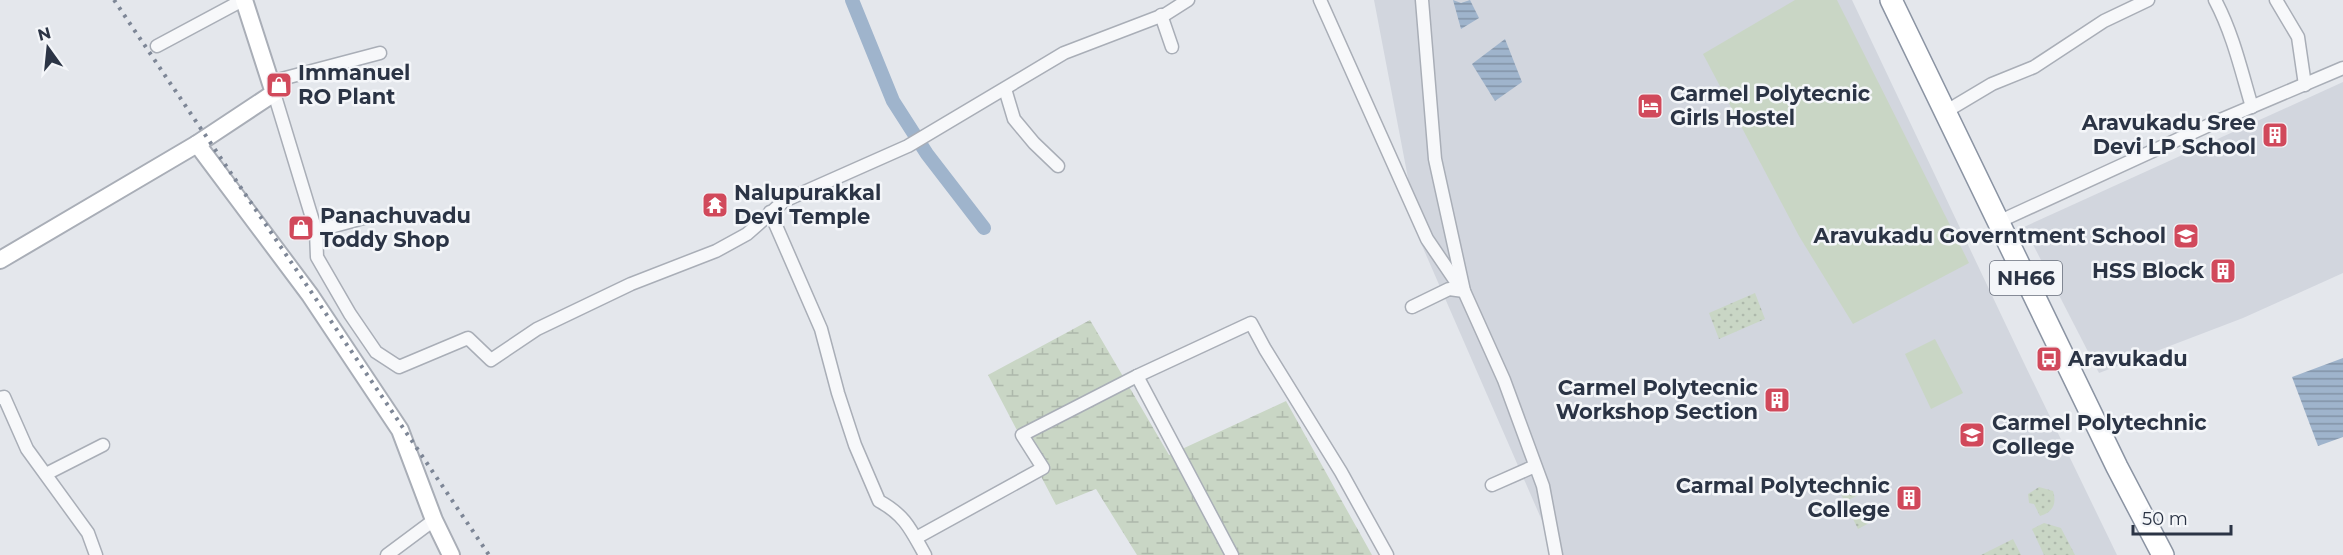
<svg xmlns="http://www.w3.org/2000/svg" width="2343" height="555" font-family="Montserrat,sans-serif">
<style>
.built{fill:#d2d6de}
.green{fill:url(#green-dots)}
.wetland{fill:url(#wetland-marsh)}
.pitch{fill:#c9d6c5}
.water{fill:url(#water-rules)}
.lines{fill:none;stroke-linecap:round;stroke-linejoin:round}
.canal{stroke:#9fb4cc;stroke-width:14}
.street-casing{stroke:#a9aeb7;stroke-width:15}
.secondary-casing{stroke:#a9aeb7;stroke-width:20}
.highway-casing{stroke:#8b94a3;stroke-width:24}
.street{stroke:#f7f8fa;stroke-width:12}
.secondary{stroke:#fff;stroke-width:16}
.highway{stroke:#fff;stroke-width:21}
.rail{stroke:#7d8696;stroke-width:4;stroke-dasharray:3 6;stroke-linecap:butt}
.labels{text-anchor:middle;stroke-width:5;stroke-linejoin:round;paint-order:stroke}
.shield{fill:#f4f6f9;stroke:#676e7b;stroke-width:1.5}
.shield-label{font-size:20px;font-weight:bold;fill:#2b3445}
.poi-label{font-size:21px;font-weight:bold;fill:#2b3445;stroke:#f4f6f9;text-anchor:start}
</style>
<defs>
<pattern id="green-dots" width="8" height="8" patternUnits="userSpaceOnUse" patternTransform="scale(1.5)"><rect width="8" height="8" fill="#c9d6c5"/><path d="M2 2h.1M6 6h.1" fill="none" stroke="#adb8ab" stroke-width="1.8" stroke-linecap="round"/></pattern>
<pattern id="wetland-marsh" width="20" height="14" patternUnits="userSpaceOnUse" patternTransform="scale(1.5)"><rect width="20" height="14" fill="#c9d6c5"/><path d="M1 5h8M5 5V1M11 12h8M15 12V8" fill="none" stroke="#adb8ab"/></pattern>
<pattern id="water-rules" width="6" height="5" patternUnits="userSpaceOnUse" patternTransform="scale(1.5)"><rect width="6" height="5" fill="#9fb4cc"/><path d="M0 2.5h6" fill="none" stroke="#8293a7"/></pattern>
</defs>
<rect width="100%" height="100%" fill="#e4e7ec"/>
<!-- built -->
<g class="built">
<path d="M1374,0H1852L2024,363L2117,555H1557L1420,241Z"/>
<path d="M2343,82V273L2243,318L2099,373L2024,227Z"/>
</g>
<!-- green -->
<g class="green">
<path d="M1755,293L1765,319L1719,339L1709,313Z"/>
<path d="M1849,476L1858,495L1845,502L1835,483Z"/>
<path d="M2039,487L2053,491C2057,504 2053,512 2040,516L2034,504L2029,503L2028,494Z"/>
<path d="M1862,505L1871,522L1858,529L1849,511Z"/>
<path d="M2044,523L2061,528L2075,555H2044L2032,529Z"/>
<path d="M2013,539L2021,555H1981Z"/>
</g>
<!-- wetland -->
<path class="wetland" d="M1090,320L1169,455L1286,401L1372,555H1137L1096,489L1056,505L988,375Z"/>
<!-- pitch -->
<g class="pitch">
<path d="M1795,0H1837L1969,263L1853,324L1799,236L1703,54Z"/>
<path d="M1935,339L1963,393L1931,409L1905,354Z"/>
</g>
<!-- water -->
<g class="water">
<path d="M1453,0L1461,3L1470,0L1479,18L1461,29Z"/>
<path d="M1505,39L1522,82L1495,101L1472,64Z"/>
<path d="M2343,358V437L2318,446L2292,377Z"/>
</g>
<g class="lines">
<!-- canal -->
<path class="canal" d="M852,0L893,101L927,154L984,228"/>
<!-- street casing -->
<g class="street-casing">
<g id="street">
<path d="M1320,0L1427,239L1459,286"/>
<path d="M1422,0L1435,159L1464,291L1504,380L1543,486L1556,555"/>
<path d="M2215,0C2233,34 2241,70 2252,107"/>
<path d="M2276,0L2298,37L2305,85"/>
<path d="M1161,15L1172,47"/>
<path d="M157,46L243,0"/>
<path d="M270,82L380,53"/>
<path d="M1005,89L1014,119L1034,143L1058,166"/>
<path d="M274,93L316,231L317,257L350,314L376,352L399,367L468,338L491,360L537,329L631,284L716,251L747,234L784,201L908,146L1064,53L1166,14L1188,0"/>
<path d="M1945,112L1992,84L2034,67L2104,21L2148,0"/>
<path d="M770,212L821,329L838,393L855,445L879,501C905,515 911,530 925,555"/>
<path d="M1998,222L2218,121L2343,68"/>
<path d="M316,231L367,217"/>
<path d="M1412,307L1449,289L1464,291"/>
<path d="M1137,376L1232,555"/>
<path d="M0,398L4,397L27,449L88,533L96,555"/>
<path d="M46,474L103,445"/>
<path d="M1492,485L1535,466"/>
<path d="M916,538L1043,468L1022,435L1137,376L1251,323L1265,349L1341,472L1387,555"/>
<path d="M387,555L434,520"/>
</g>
</g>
<!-- secondary casing -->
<g class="secondary-casing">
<g id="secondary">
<path d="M197,144L310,295L400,430L434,520L451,555"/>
<path d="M0,260L197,144L274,93L244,0"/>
</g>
</g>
<!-- highway casing -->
<g class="highway-casing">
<path id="highway" d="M1891,0L2117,467L2163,555"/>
</g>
<!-- street -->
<use href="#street" class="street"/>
<!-- secondary -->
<use href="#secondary" class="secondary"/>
<!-- highway -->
<use href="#highway" class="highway"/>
<!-- rail -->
<path class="rail" d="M114,0L489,555"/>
</g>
<!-- icons -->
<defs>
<g id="shop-square" transform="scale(1.35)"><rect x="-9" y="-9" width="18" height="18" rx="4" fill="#d1495b" stroke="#f4f6f9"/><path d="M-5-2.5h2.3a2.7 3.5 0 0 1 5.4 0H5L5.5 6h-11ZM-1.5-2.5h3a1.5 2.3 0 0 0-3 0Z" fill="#fff"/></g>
<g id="hotel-square" transform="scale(1.35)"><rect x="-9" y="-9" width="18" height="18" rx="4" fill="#d1495b" stroke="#f4f6f9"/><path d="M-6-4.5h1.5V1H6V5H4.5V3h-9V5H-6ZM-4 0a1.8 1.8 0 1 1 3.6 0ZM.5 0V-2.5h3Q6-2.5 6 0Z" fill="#fff"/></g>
<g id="building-square" transform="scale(1.35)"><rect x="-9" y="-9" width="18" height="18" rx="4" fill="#d1495b" stroke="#f4f6f9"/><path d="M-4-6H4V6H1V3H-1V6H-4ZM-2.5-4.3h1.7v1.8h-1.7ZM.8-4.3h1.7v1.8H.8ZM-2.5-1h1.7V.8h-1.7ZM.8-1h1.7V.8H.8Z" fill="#fff"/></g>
<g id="temple-square" transform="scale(1.35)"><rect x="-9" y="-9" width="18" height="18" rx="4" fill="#d1495b" stroke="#f4f6f9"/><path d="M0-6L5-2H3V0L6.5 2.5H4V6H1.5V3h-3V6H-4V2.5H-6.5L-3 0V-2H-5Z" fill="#fff"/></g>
<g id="school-square" transform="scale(1.35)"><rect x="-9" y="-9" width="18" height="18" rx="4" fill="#d1495b" stroke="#f4f6f9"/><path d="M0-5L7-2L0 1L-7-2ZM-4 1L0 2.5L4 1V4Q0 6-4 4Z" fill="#fff"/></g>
<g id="bus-square" transform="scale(1.35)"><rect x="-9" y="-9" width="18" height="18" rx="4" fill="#d1495b" stroke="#f4f6f9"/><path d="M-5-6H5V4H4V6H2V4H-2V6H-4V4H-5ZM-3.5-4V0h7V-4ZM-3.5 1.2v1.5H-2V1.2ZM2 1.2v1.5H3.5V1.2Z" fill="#fff"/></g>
<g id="university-square" transform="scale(1.35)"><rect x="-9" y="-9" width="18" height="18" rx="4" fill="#d1495b" stroke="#f4f6f9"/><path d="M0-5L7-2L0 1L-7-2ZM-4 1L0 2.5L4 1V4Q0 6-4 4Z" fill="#fff"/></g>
</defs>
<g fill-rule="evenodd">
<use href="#shop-square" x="279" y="85"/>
<use href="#hotel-square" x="1650" y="106"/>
<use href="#building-square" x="2275" y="135"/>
<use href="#temple-square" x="715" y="205"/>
<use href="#shop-square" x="301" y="228"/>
<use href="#school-square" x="2186" y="236"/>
<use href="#building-square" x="2223" y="271"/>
<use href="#bus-square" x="2049" y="359"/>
<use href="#building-square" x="1777" y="400"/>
<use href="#university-square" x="1972" y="435"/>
<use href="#building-square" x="1909" y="498"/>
</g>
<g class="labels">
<!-- shield labels -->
<rect class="shield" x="1990" y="261" width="72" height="34" rx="4.5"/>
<g class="shield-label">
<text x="2026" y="285">NH66</text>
</g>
<!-- poi labels -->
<g class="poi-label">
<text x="298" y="80">Immanuel<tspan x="298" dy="24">RO Plant</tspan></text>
<text x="1670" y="101">Carmel Polytecnic<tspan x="1670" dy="24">Girls Hostel</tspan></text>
<text x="2256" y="130" text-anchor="end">Aravukadu Sree<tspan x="2256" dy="24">Devi LP School</tspan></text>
<text x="734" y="200">Nalupurakkal<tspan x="734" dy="24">Devi Temple</tspan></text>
<text x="320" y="223">Panachuvadu<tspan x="320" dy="24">Toddy Shop</tspan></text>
<text x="2166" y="243" text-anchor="end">Aravukadu Governtment School</text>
<text x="2204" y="278" text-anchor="end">HSS Block</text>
<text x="2068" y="366">Aravukadu</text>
<text x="1758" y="395" text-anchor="end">Carmel Polytecnic<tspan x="1758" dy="24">Workshop Section</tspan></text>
<text x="1992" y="430">Carmel Polytechnic<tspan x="1992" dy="24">College</tspan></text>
<text x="1890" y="493" text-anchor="end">Carmal Polytechnic<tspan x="1890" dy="24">College</tspan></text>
</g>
</g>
<!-- north arrow -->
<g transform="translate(48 48) rotate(345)" stroke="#f4f6f9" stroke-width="4.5" paint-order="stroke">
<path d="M0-4.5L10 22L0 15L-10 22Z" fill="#2b3445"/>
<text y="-9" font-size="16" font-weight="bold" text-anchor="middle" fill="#2b3445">N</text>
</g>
<!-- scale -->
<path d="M2133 525v9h98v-9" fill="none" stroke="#2b3445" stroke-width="3"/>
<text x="2142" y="525" font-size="18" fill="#2b3445" stroke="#f4f6f9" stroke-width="4.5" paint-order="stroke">50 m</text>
</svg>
